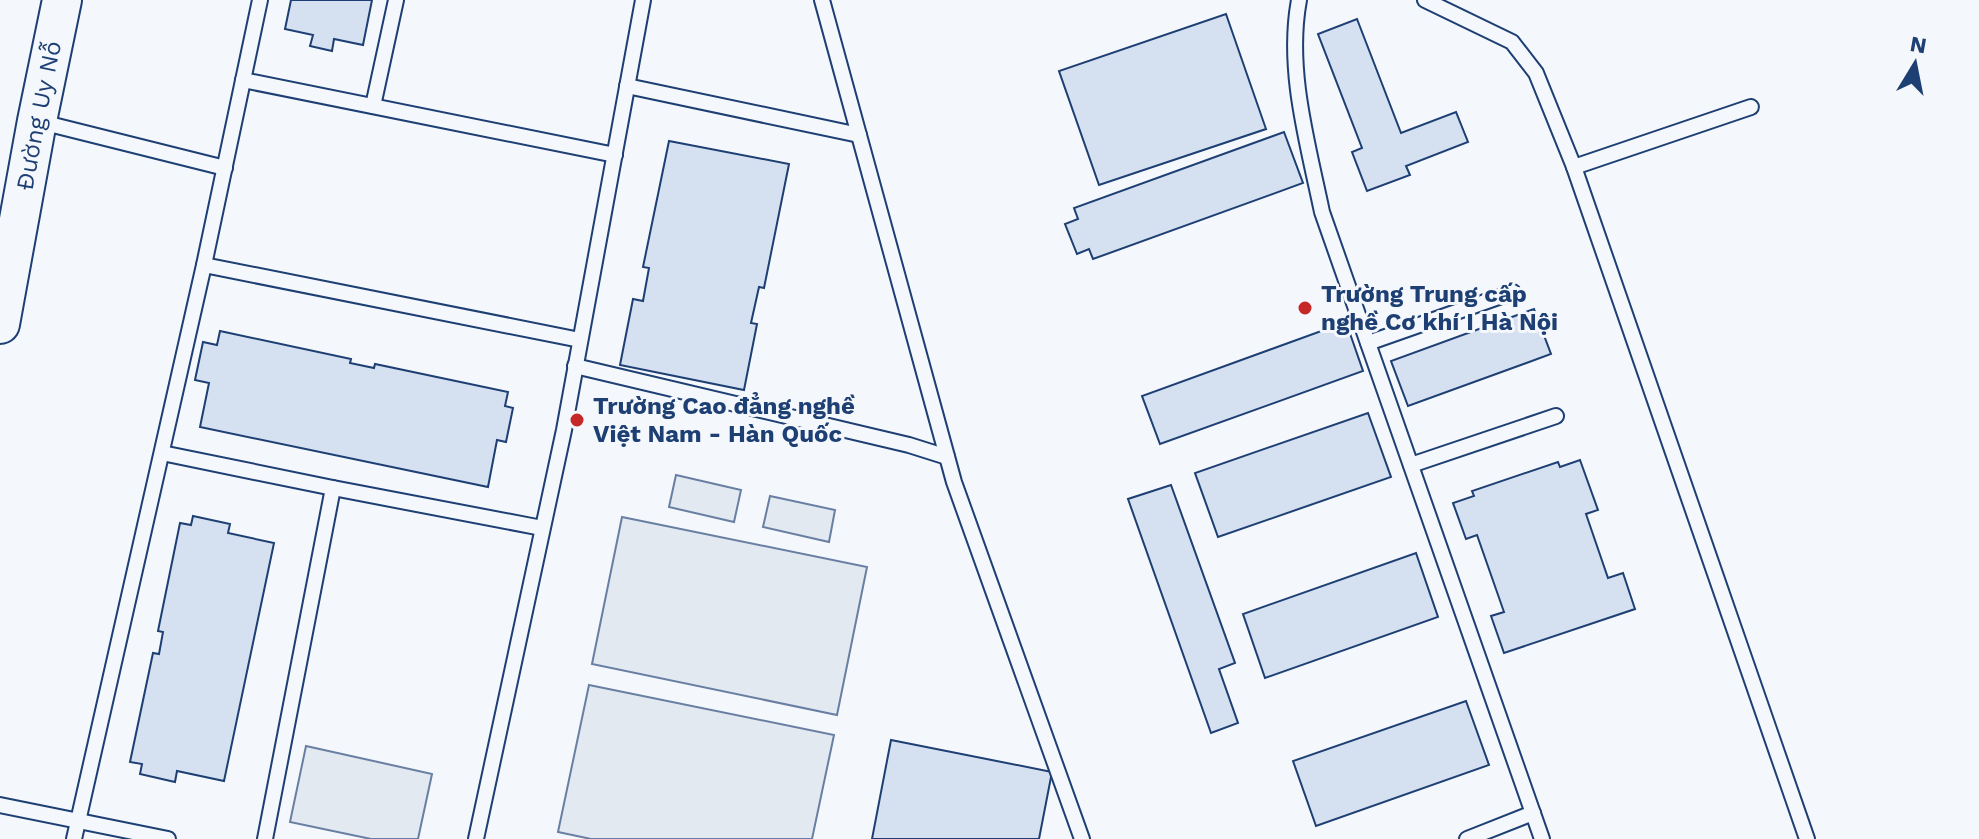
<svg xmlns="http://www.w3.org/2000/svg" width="1979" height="839" font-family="'Work Sans',sans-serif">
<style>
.green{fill:#e3e9f0;stroke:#687fa3;stroke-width:2}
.building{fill:#d5e0f0;stroke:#1d3f73;stroke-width:2}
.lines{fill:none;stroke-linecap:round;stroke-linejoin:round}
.service-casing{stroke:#1d3f73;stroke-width:18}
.tertiary-casing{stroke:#1d3f73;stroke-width:42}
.service{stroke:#f4f7fb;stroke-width:14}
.tertiary{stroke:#f4f7fb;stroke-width:38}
.poi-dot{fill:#c62828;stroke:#f4f7fb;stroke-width:3}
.labels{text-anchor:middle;stroke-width:6;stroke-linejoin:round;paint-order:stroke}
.street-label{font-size:24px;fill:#1d3f73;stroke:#f4f7fb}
.poi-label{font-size:24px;font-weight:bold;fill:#1d3f73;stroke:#f4f7fb;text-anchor:start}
</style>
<rect width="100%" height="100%" fill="#f4f7fb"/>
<!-- green -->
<g class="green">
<path d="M676,475L741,490L734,522L669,507Z"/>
<path d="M770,496L835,510L829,542L763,527Z"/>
<path d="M622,517L867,567L837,715L592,664Z"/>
<path d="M589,685L834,735L812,839H591L558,832Z"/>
<path d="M306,746L432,774L418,839H371L290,822Z"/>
</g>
<!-- building -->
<g class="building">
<path d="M291,0H372L363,45L334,39L332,51L310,46L313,35L285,29Z"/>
<path d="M1226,14L1266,129L1099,185L1059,71Z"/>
<path d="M1357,19L1401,133L1456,112L1468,142L1406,166L1410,175L1367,191L1352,152L1362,148L1318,34Z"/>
<path d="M1284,132L1303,183L1093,259L1089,249L1077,254L1065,224L1078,219L1074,208Z"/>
<path d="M669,141L789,164L764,288L759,287L751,323L757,324L744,390L620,365L633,299L643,301L649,268L643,267Z"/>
<path d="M1534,309L1551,354L1408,406L1391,361Z"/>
<path d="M1346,322L1363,371L1160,444L1142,396Z"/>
<path d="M220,331L351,359L350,363L374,368L375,364L508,392L505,406L513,408L506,442L497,440L488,487L200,427L209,383L195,380L203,342L217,345Z"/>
<path d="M1368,413L1391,477L1218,537L1195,473Z"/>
<path d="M1580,460L1598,510L1586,514L1608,578L1623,573L1635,609L1504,653L1491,616L1504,612L1477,535L1466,539L1453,503L1474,496L1472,491L1558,462L1560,467Z"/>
<path d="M1171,485L1235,663L1219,669L1238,723L1211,733L1128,499Z"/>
<path d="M193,516L230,524L228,533L274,543L224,781L177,771L175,782L140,774L142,764L130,762L153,653L159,654L163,632L158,631L180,523L191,525Z"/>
<path d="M1416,553L1438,617L1265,678L1243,614Z"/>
<path d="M1466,701L1489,765L1316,826L1293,761Z"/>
<path d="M891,740L1052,772L1039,839H872Z"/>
</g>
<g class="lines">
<!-- service casing -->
<g class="service-casing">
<g id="service">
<path d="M822,0L954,482L1082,839"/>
<path d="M1299,0C1286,70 1308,144 1322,212L1542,839"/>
<path d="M1425,0L1512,42L1536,73L1574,167L1807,839"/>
<path d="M243,80L615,155"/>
<path d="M627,86L859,135"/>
<path d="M373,106L396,0"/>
<path d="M37,121L225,168"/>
<path d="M1574,167L1751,107"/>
<path d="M204,265L580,340"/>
<path d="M1368,343L1513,292"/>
<path d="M575,366L909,445L947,457"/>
<path d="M162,453L333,488L542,528"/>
<path d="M1411,465L1556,416"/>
<path d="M0,805L168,839"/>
<path d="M74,839L204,265L260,0"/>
<path d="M265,839L333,488"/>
<path d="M476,839L564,430L643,0"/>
<path d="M1467,839L1533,813"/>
</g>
</g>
<!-- tertiary casing -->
<g class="tertiary-casing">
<g id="tertiary">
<path id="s1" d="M0,324L37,121L62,0"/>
</g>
</g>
<!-- service -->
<use href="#service" class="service"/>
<!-- tertiary -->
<use href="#tertiary" class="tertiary"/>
</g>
<!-- markers -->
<g class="poi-dot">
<circle cx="1305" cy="308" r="8"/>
<circle cx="577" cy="420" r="8"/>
</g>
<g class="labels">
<!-- street labels -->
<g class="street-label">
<text dy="8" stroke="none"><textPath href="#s1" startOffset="212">Đường Uy Nỗ</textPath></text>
</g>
<!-- poi labels -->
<g class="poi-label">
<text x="1321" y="302">Trường Trung cấp<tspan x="1321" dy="28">nghề Cơ khí I Hà Nội</tspan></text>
<text x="593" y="414">Trường Cao đẳng nghề<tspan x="593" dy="28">Việt Nam - Hàn Quốc</tspan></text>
</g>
</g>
<!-- north arrow -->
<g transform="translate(1915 64) rotate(10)" stroke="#f4f7fb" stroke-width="6" paint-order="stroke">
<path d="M0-6L14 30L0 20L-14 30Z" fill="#1d3f73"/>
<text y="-12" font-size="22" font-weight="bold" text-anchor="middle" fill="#1d3f73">N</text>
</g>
</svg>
